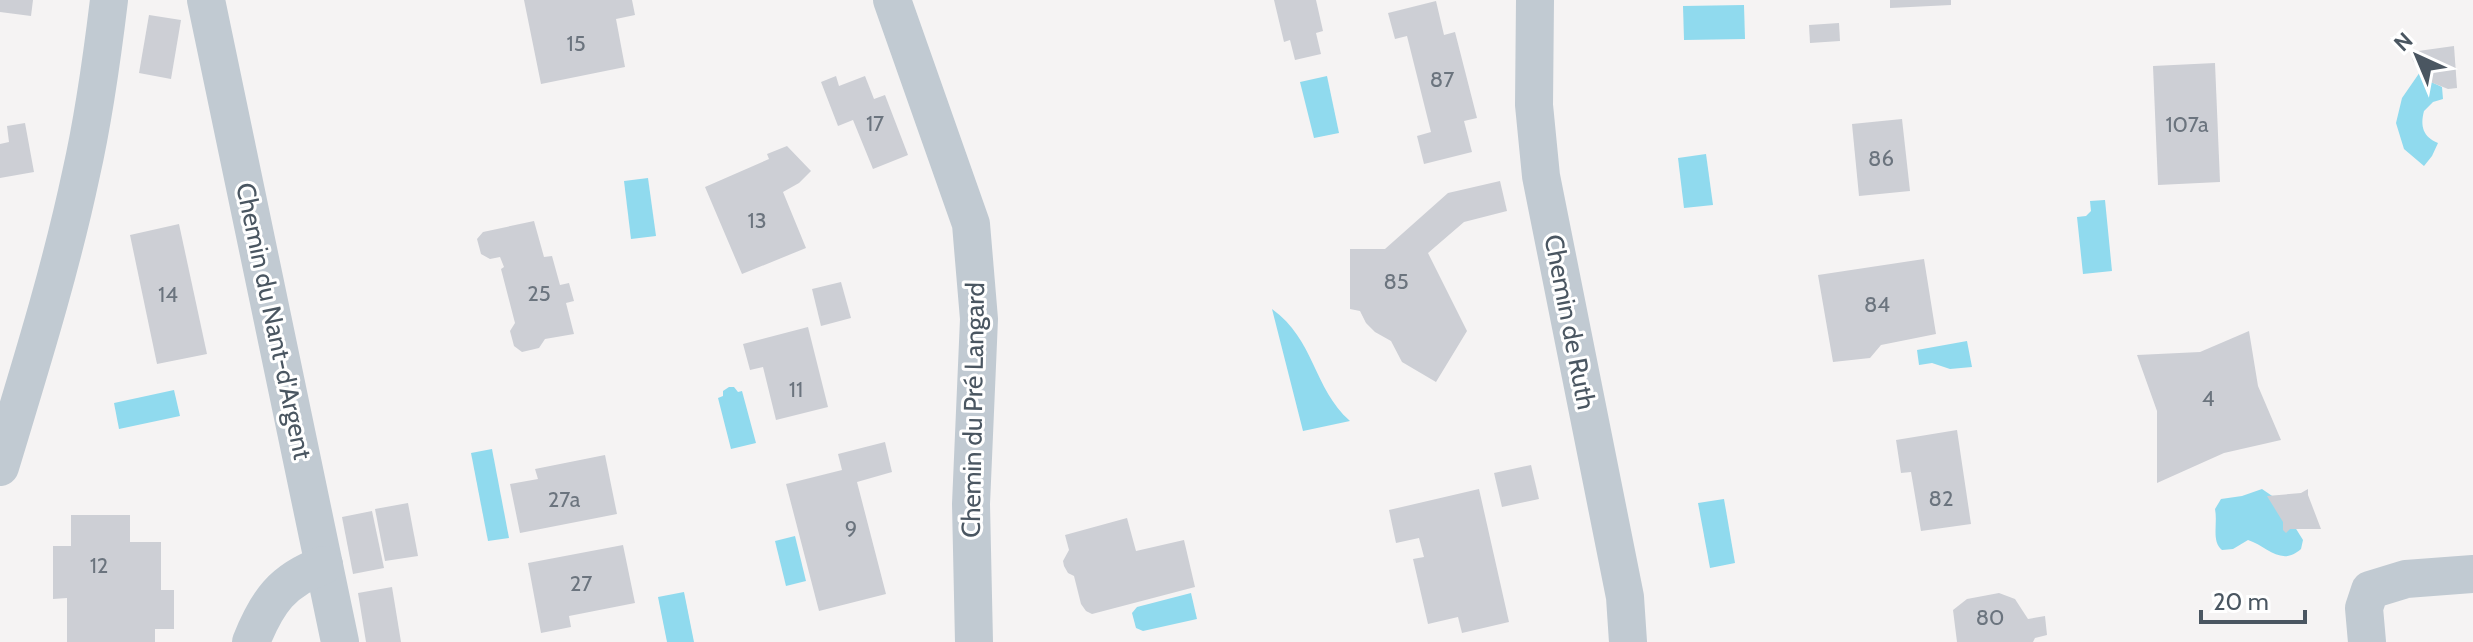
<svg xmlns="http://www.w3.org/2000/svg" width="2473" height="642" font-family="Cabin,sans-serif">
<style>
.water{fill:#90daee}
.building{fill:#cdcfd5}
.lines{fill:none;stroke-linecap:round;stroke-linejoin:round}
.street{stroke:#c1cad2;stroke-width:38}
.labels{text-anchor:middle;stroke-width:6;stroke-linejoin:round;paint-order:stroke}
.number-label{font-size:22px;fill:#6b747e}
.street-label{font-size:26px;fill:#4a5661;stroke:#fff}
</style>
<rect width="100%" height="100%" fill="#f5f3f3"/>
<!-- water -->
<g class="water">
<path d="M1744,5L1745,39L1684,40L1683,6Z"/>
<path d="M2420,72L2429,81L2442,87L2443,99L2433,102L2424,111C2420,126 2423,137 2438,143L2432,156L2424,166L2404,149L2396,123L2402,98Z"/>
<path d="M1327,76L1339,133L1314,138L1300,82Z"/>
<path d="M1706,154L1713,205L1684,208L1678,158Z"/>
<path d="M648,178L656,236L631,239L624,181Z"/>
<path d="M2105,200L2112,271L2083,274L2077,217L2086,216L2091,211L2090,201Z"/>
<path d="M1272,309C1315,340 1313,388 1350,421L1303,431Z"/>
<path d="M1967,341L1972,367L1950,369L1932,363L1919,365L1917,350Z"/>
<path d="M729,387H734L738,392L742,391L756,443L731,449L718,398L723,396V391Z"/>
<path d="M174,390L180,416L119,429L114,403Z"/>
<path d="M492,449L509,538L488,541L471,453Z"/>
<path d="M2262,489L2278,500L2303,540L2301,549C2281,567 2267,546 2248,540L2233,549L2222,550C2211,541 2218,524 2215,509L2221,499L2242,496Z"/>
<path d="M1724,499L1735,563L1710,568L1698,503Z"/>
<path d="M795,536L806,581L786,586L775,541Z"/>
<path d="M684,592L694,642H667L658,597Z"/>
<path d="M1191,593L1197,619L1143,631L1136,628L1132,613L1137,607Z"/>
</g>
<!-- building -->
<g class="building">
<path d="M0,0H33L31,16L0,12Z"/>
<path d="M524,0H632L635,15L616,19L625,67L541,84Z"/>
<path d="M1274,0H1316L1323,31L1316,33L1321,54L1295,60L1290,40L1284,42Z"/>
<path d="M1890,0H1951V5L1890,8Z"/>
<path d="M1436,1L1444,35L1455,32L1477,118L1464,121L1472,152L1424,164L1417,136L1431,132L1407,36L1395,39L1388,13Z"/>
<path d="M149,15L181,20L171,79L139,73Z"/>
<path d="M1839,23L1840,41L1810,43L1809,25Z"/>
<path d="M2454,46L2457,88L2448,89L2428,81L2413,61L2411,52Z"/>
<path d="M2215,63L2220,182L2158,185L2153,66Z"/>
<path d="M836,76L839,86L865,76L874,99L885,95L908,155L873,169L853,120L838,126L821,82Z"/>
<path d="M1902,119L1910,191L1859,196L1852,124Z"/>
<path d="M25,123L34,172L0,178V144L9,142L7,126Z"/>
<path d="M787,146L811,171L799,183L783,192L806,248L742,274L705,187L769,159L767,154Z"/>
<path d="M1500,181L1507,211L1464,222L1428,253L1467,331L1436,382L1402,362L1391,341L1375,332L1366,323L1360,311L1350,309V249H1385L1448,193Z"/>
<path d="M534,221L544,257L552,256L560,285L569,283L574,301L566,303L574,334L545,339L539,348L522,352L514,346L510,331L515,323L501,269L504,267L500,257L490,259L481,254L477,239L483,232Z"/>
<path d="M179,224L207,354L157,364L130,235Z"/>
<path d="M1924,259L1936,334L1881,345L1870,358L1833,362L1818,275Z"/>
<path d="M841,282L851,318L821,326L812,289Z"/>
<path d="M808,327L828,407L776,420L763,367L750,370L743,344Z"/>
<path d="M2249,331L2258,386L2281,440L2224,453L2157,483V411L2137,355L2200,352Z"/>
<path d="M1957,430L1971,524L1921,531L1911,472L1901,473L1896,440Z"/>
<path d="M885,442L892,472L857,482L886,594L819,611L786,484L842,470L838,454Z"/>
<path d="M605,455L617,514L520,533L510,484L538,479L535,469Z"/>
<path d="M1531,465L1539,499L1502,507L1494,473Z"/>
<path d="M1479,489L1509,622L1462,633L1458,617L1428,624L1413,559L1424,557L1419,538L1396,543L1389,510Z"/>
<path d="M2308,489V495L2321,529H2290L2286,533L2283,530V522L2267,496L2301,493Z"/>
<path d="M408,503L418,556L385,561L375,509Z"/>
<path d="M372,511L384,568L353,574L342,517Z"/>
<path d="M71,515H130V542H161V590H174V629H155V642H67V598L53,599V546H71Z"/>
<path d="M1127,518L1136,551L1184,540L1195,587L1092,614L1086,611L1081,604L1074,576L1068,573L1064,566L1063,561L1069,550L1065,535Z"/>
<path d="M623,545L635,603L569,616L571,627L541,633L528,563Z"/>
<path d="M392,587L401,642H366L358,593Z"/>
<path d="M1999,593L2015,599L2028,619L2045,616L2047,635L2035,638L2033,642H1957L1953,610L1967,599Z"/>
</g>
<g class="lines">
<!-- street -->
<g class="street">
<path d="M206,0L340,642"/>
<path d="M892,0L971,224L979,319L971,504L974,642"/>
<path d="M1535,0L1534,105L1541,176L1625,597L1628,642"/>
<path d="M0,467C29,371 60,273 81,174C94,117 102,58 109,0"/>
<path d="M251,642C267,602 282,580 324,565"/>
<path d="M2367,642L2364,608L2370,590L2406,579L2473,574"/>
</g>
</g>
<g class="labels">
<!-- number labels -->
<g class="number-label">
<text x="576" y="51">15</text>
<text x="1442" y="87">87</text>
<text x="875" y="131">17</text>
<text x="2187" y="132">107a</text>
<text x="1881" y="166">86</text>
<text x="757" y="228">13</text>
<text x="1396" y="289">85</text>
<text x="539" y="301">25</text>
<text x="168" y="302">14</text>
<text x="1877" y="312">84</text>
<text x="796" y="397">11</text>
<text x="2208" y="406">4</text>
<text x="1941" y="506">82</text>
<text x="564" y="507">27a</text>
<text x="851" y="536">9</text>
<text x="99" y="573">12</text>
<text x="581" y="591">27</text>
<text x="1990" y="625">80</text>
</g>
<!-- street labels -->
<g class="street-label">
<text transform="translate(274 321) rotate(78)" y="9">Chemin du Nant-d'Argent</text>
<text transform="translate(1570 322) rotate(79)" y="9">Chemin de Ruth</text>
<text transform="translate(973 410) rotate(-89)" y="9">Chemin du Pré Langard</text>
</g>
</g>
<!-- north arrow -->
<g transform="translate(2417 56) rotate(316)" stroke="#ffffff" stroke-width="6" paint-order="stroke">
<path d="M0-6L14 30L0 20L-14 30Z" fill="#4a5661"/>
<text y="-12" font-size="22" font-weight="bold" text-anchor="middle" fill="#4a5661">N</text>
</g>
<!-- scale -->
<path d="M2201 610v12h104v-12" fill="none" stroke="#4a5661" stroke-width="4"/>
<text x="2213" y="610" font-size="24" fill="#4a5661" stroke="#ffffff" stroke-width="6" paint-order="stroke">20 m</text>
</svg>
